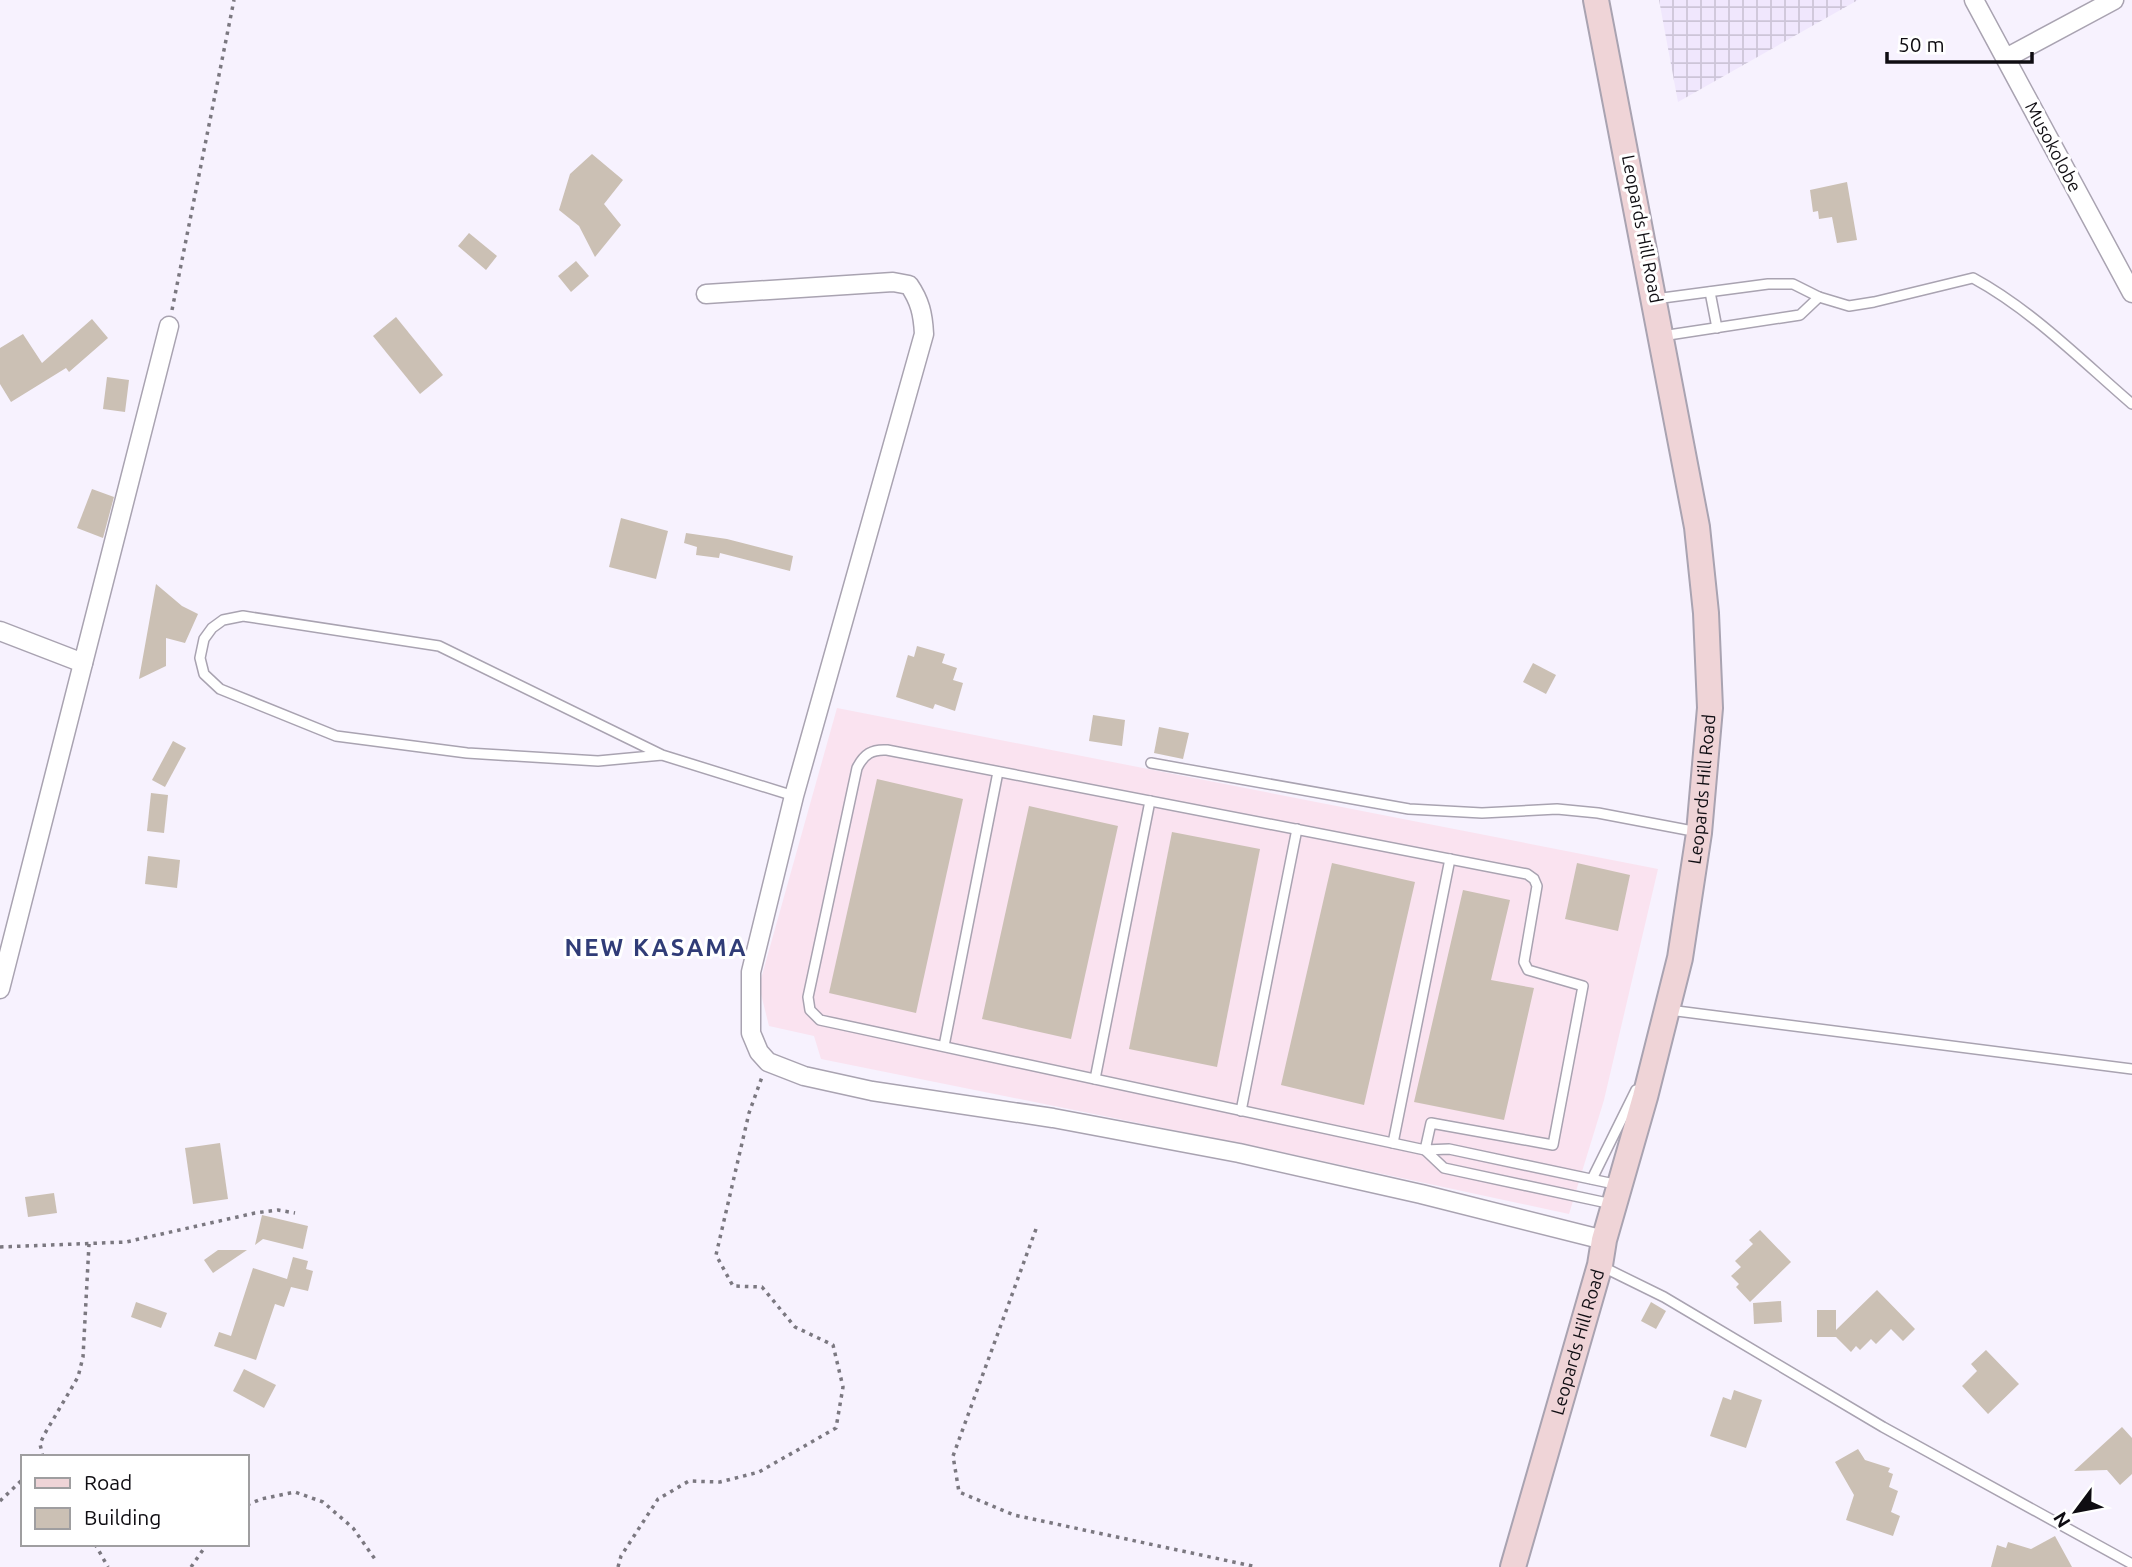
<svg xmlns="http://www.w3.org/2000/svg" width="2132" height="1567" font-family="Ubuntu,sans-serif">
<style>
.commercial{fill:#fae3f0}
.industrial{fill:url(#industrial-grid)}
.building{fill:#cbc0b4}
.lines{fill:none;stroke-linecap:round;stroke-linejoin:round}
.service-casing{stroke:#a9a3b1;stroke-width:12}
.minor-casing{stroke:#a9a3b1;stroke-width:21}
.secondary-casing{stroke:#a9a3b1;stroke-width:28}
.path{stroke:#7b7880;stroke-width:3.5;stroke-dasharray:3.5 5;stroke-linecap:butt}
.service{stroke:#fff;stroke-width:9}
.minor{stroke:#fff;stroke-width:18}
.secondary{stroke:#efd4d7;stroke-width:24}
.labels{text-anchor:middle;stroke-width:6;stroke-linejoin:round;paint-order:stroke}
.street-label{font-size:18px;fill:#0f0d12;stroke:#fff}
.district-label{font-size:24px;font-weight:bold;letter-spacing:2px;fill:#303c77;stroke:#fff}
</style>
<defs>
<pattern id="industrial-grid" width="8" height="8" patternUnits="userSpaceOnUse" patternTransform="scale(1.75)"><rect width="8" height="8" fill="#f0e7fd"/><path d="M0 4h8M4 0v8" fill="none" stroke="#cdc5d8"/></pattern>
</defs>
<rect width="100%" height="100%" fill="#f7f2fe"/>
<!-- commercial -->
<path class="commercial" d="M837,708L1658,869L1604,1100L1569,1214L1267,1149L821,1059L814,1036L769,1026L759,986Z"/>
<!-- industrial -->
<path class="industrial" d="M1659,0H1858L1678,102Z"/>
<!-- building -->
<g class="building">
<path d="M592,154L623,180L604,204L621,225L595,257L579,226L559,210L570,174Z"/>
<path d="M1847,182L1857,240L1837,243L1832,217L1819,219L1818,211L1813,212L1810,190Z"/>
<path d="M469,233L497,256L486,270L458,246Z"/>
<path d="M576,261L589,276L571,292L558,276Z"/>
<path d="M396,317L443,375L420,394L373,336Z"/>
<path d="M92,319L108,338L69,372L66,368L11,402L0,384V348L23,334L42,363Z"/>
<path d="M107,377L129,380L125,412L103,409Z"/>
<path d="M92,489L114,497L103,538L77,528Z"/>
<path d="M621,518L668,531L656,579L609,567Z"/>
<path d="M686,533L727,539L793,556L790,571L720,553L719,558L696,555L697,547L684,543Z"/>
<path d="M156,584L182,606L198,614L185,643L166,638V666L139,679Z"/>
<path d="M917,646L945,654L942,663L957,668L953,680L963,683L955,711L935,704L933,709L896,697L908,655L914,657Z"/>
<path d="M1533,663L1556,675L1546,694L1523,682Z"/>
<path d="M1093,715L1125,720L1122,746L1089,741Z"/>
<path d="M1159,727L1189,733L1183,759L1154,753Z"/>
<path d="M173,741L186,748L165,787L152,780Z"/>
<path d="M877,779L963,799L916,1013L829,993Z"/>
<path d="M151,793L168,795L164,833L147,831Z"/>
<path d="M1029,806L1118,826L1071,1039L982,1019Z"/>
<path d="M1172,832L1260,849L1217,1067L1129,1049Z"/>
<path d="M148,856L180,860L177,888L145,884Z"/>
<path d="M1332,863L1415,882L1364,1105L1281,1085Z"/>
<path d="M1577,863L1630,875L1618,931L1565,919Z"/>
<path d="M1463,890L1510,900L1491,980L1534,988L1504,1120L1414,1102Z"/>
<path d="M220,1143L228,1199L193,1204L185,1148Z"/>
<path d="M54,1193L57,1213L28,1217L25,1197Z"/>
<path d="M262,1215L308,1226L303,1249L263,1239L255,1245Z"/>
<path d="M1760,1230L1791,1262L1750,1302L1736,1287L1739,1284L1731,1276L1741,1267L1735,1261L1753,1244L1749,1240Z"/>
<path d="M218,1250H247L213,1273L204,1260Z"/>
<path d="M293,1257L308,1261L306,1269L313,1271L308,1291L291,1287L284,1307L275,1304L256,1360L214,1346L219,1332L231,1336L253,1268L287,1279Z"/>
<path d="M1877,1290L1915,1329L1903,1341L1891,1329L1876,1344L1871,1339L1860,1350L1856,1346L1851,1352L1836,1337H1817V1310H1836V1330Z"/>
<path d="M1781,1301L1782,1322L1754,1324L1753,1303Z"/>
<path d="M136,1302L167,1313L161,1328L131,1317Z"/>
<path d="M1651,1302L1666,1311L1656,1329L1641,1321Z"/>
<path d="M1986,1350L2019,1384L1988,1414L1962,1386L1977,1371L1971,1364Z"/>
<path d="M244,1369L276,1385L264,1408L233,1391Z"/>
<path d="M1734,1390L1762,1400L1746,1448L1710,1436L1723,1397L1731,1400Z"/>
<path d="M2122,1427L2132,1438V1474L2120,1485L2107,1470L2074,1471Z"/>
<path d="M1858,1449L1865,1460L1890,1468L1888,1472L1893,1474L1889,1487L1898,1491L1891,1512L1900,1516L1893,1536L1846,1520L1854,1495L1835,1462Z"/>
<path d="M2055,1536L2072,1567H1991L1997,1545L2006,1548L2008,1542L2031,1549Z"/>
</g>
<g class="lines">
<!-- service casing -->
<g class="service-casing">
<g id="service">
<path d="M1710,292L1717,328"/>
<path d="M1655,299L1768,284H1793L1819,297L1849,306L1874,302L1973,278C2032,310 2082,361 2132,404"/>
<path d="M1662,336L1800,315L1819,297"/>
<path d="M662,755L598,761L467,753L336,736L220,689L204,674L200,658L204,639L212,628L223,620L243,616L439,646L662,755L794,796"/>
<path d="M1151,763L1409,809L1482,813L1557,809L1598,813L1698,832"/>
<path d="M1669,1010L2132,1069"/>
<path d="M944,1046L998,772"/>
<path d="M1095,1079L1150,801"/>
<path d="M1241,1111L1297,829"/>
<path d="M1393,1143L1450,859"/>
<path d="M1425,1150L1431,1123L1553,1145L1583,986L1528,970L1524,962L1537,886L1534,879L1527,874L887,750C872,749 864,754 857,768L808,997L810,1010L820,1020L1425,1150L1449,1149L1619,1185"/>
<path d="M1425,1150L1444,1168L1612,1204"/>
<path d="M1592,1179L1636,1090"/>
<path d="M1601,1266L1664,1297L1883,1427L2132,1564"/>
</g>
</g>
<!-- minor casing -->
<g class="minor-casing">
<g id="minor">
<path d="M1974,0L2132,293"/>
<path d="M2006,58L2114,0"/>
<path d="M706,294L893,282L909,285C920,301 923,314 924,334L794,796L751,972V1033L759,1052L768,1062L804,1076L872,1091L1053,1118L1239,1153L1421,1194L1604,1240"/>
<path d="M0,631L83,663"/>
<path d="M0,989L169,326"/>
</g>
</g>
<!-- secondary casing -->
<g class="secondary-casing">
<g id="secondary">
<path id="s1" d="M1513,1567L1600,1265L1604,1240L1645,1097L1680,958L1699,833L1710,708L1706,613L1697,527L1596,0"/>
</g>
</g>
<!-- path -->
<g class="path">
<path d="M172,310L234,0"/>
<path d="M1036,1229L953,1456L959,1492L1014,1515L1257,1567"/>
<path d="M0,1247L126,1242L255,1213L278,1210L295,1213"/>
<path d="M43,1457L40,1444L44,1435L78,1377L83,1357L89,1244"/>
<path d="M0,1501L23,1479"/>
<path d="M247,1505L261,1499L295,1492L323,1502L353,1528L377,1562"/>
<path d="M95,1544L108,1567"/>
<path d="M191,1567L207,1544"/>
<path d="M618,1567L621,1556L658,1499L689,1481L720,1482L759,1472L836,1428L843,1387L833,1345L795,1327L762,1287L733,1286L716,1255L749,1113L762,1077"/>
</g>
<!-- service -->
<use href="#service" class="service"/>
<!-- minor -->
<use href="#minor" class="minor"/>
<!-- secondary -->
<use href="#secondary" class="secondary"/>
</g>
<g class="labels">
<!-- street labels -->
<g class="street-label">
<text transform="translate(2053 147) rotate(62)" y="6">Musokolobe</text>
<text transform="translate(1642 229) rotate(79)" y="6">Leopards Hill Road</text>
<text dy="6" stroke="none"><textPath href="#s1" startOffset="802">Leopards Hill Road</textPath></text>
<text dy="6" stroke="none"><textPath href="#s1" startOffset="234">Leopards Hill Road</textPath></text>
</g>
<!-- district labels -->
<g class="district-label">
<text x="656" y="956">NEW KASAMA</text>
</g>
</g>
<!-- legend -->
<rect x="21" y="1455" width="228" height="91" fill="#ffffff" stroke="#9f9ea0" stroke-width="2"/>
<rect x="35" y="1478" width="35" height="10" fill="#efd4d7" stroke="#9f9ea0" stroke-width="2"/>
<text x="84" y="1490" font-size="21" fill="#0f0d12">Road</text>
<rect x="35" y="1508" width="35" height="21" fill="#cbc0b4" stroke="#9f9ea0" stroke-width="2"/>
<text x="84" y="1525" font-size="21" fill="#0f0d12">Building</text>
<!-- north arrow -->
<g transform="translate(2076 1511) rotate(238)" stroke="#ffffff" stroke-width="5" paint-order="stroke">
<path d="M0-5L12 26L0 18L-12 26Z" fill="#0f0d12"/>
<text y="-10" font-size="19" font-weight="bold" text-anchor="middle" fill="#0f0d12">N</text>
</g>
<!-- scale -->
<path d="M1887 52v10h145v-10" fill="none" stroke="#0f0d12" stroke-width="3.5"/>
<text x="1898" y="52" font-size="21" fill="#0f0d12" stroke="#ffffff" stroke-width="5" paint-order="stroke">50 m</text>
</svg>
